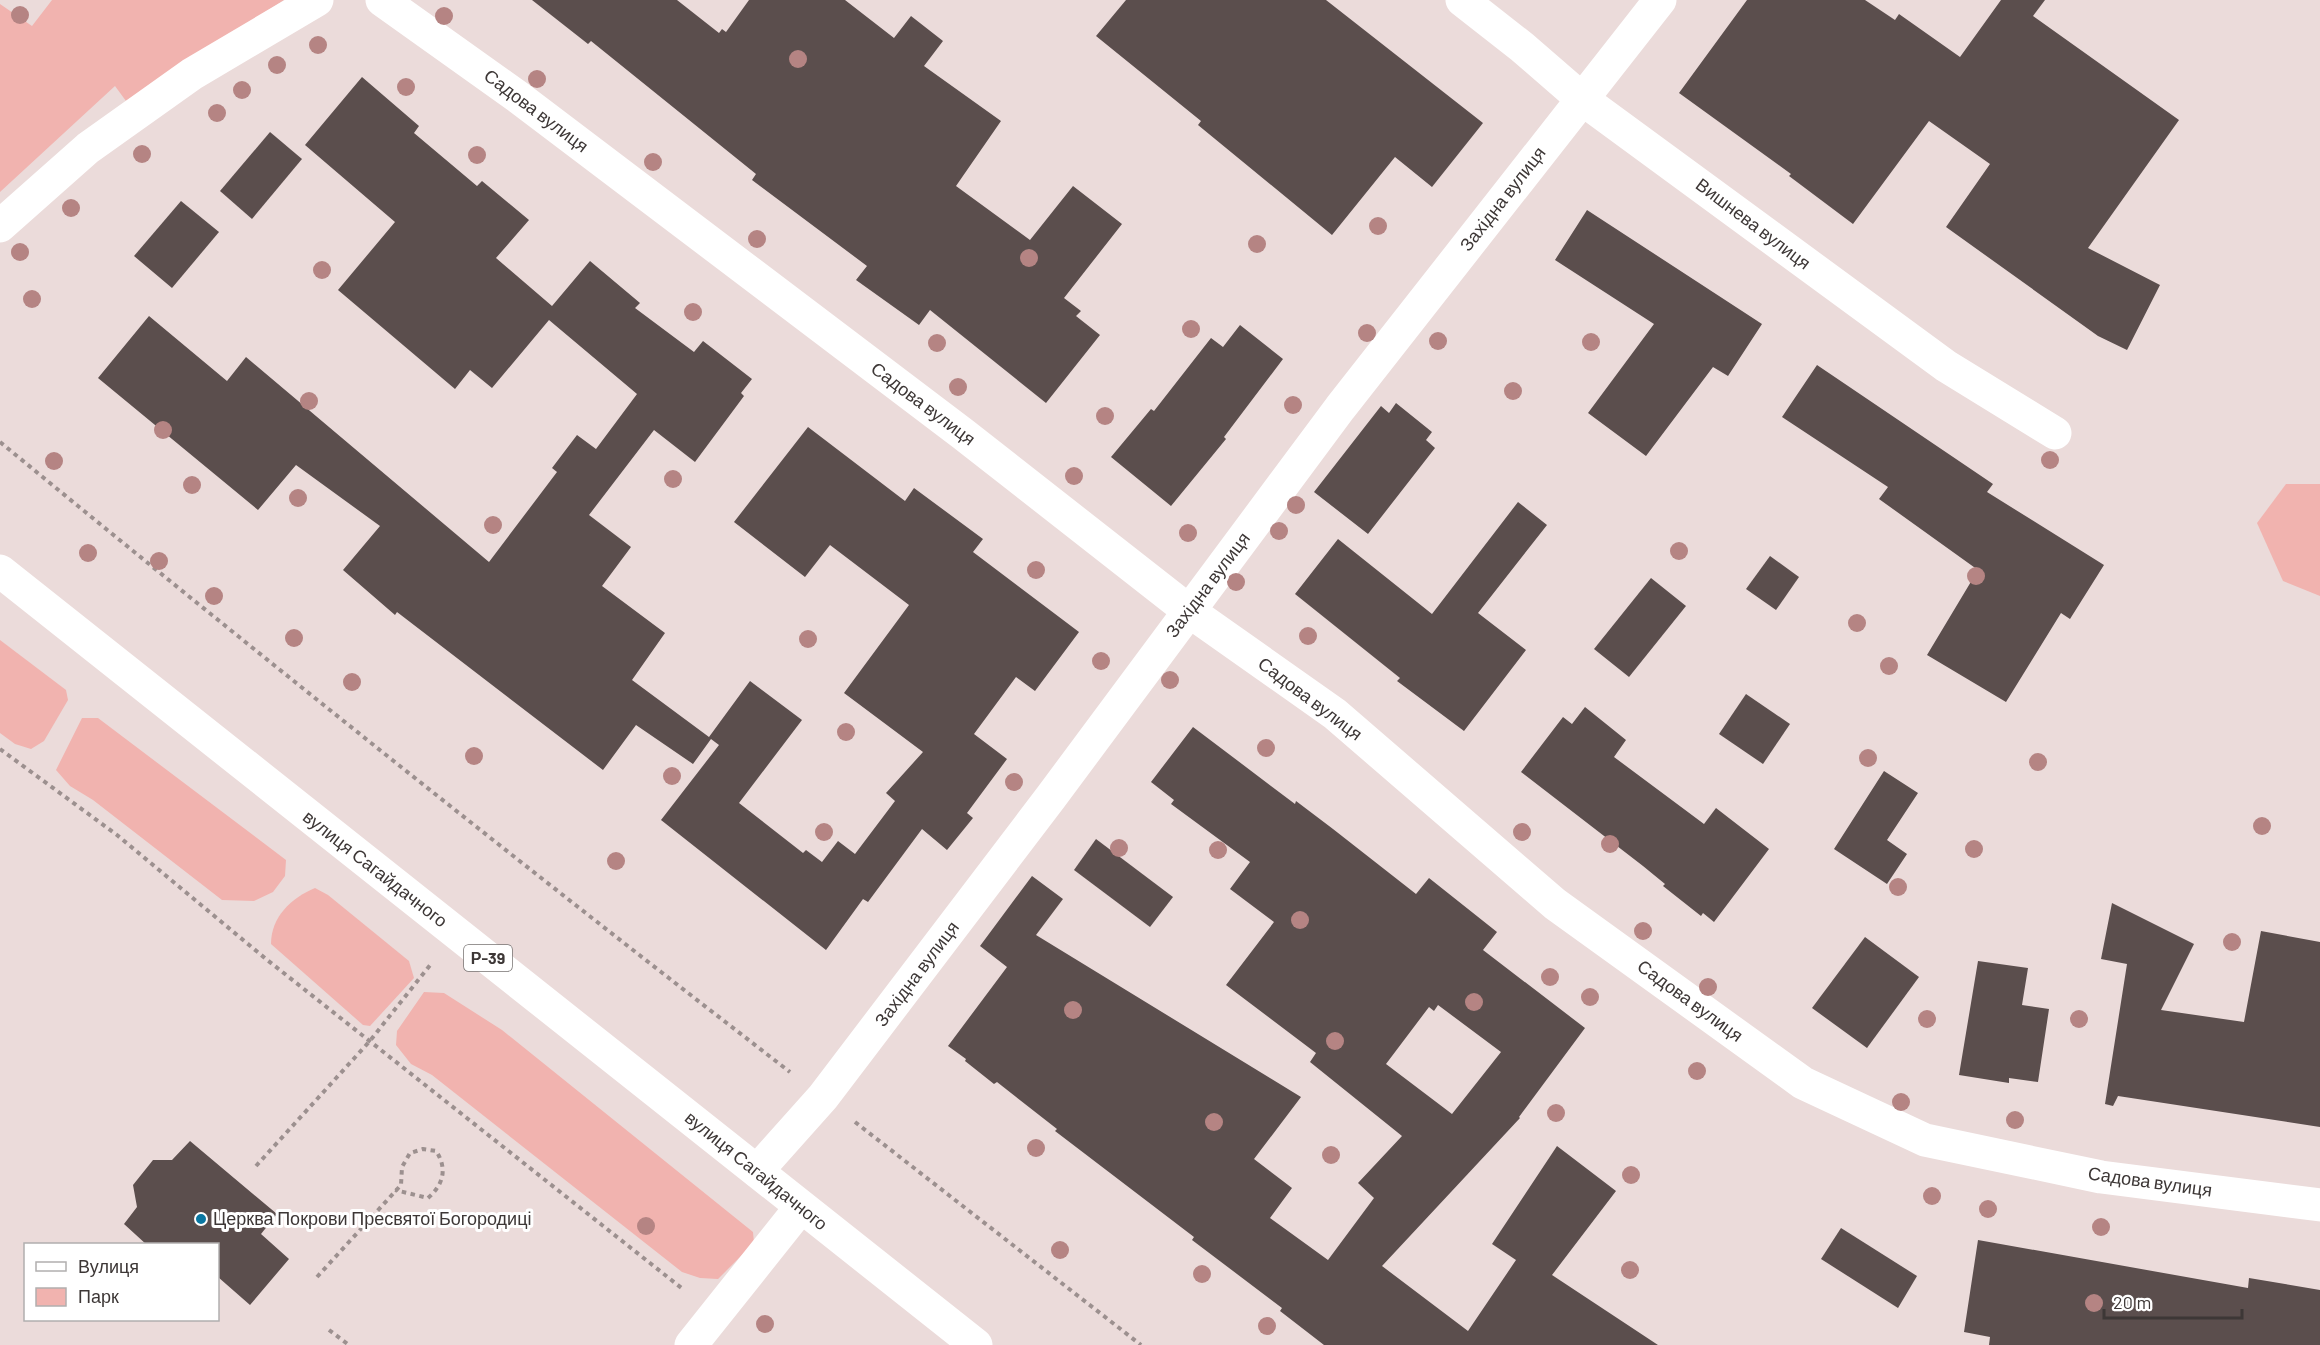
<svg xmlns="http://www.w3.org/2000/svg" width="2320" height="1345" font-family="Barlow,sans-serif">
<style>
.green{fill:#f1b3af}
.building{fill:#5b4e4d;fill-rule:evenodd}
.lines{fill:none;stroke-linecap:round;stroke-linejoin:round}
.path{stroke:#9c908f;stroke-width:4;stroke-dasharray:4.5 4.5;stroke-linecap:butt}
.minor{stroke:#fff;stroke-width:33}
.major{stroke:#fff;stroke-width:33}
.tree{fill:#b58483}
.poi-dot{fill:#0a77a2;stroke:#fff;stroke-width:2}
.labels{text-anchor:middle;stroke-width:6;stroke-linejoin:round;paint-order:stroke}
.shield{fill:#fff;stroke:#777372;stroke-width:1.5}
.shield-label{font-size:16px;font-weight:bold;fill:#3d3736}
.street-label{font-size:18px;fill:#3d3736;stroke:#fff}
.poi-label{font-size:18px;fill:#3d3736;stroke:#fff;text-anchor:start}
</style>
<rect width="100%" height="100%" fill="#ebdbda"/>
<!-- green -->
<g class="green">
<path d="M52,0H284L126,101L115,86L0,192V4L32,26Z"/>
<path d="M2286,484H2320V596L2283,581L2257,523Z"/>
<path d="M0,640L66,690L68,700L44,741L31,749L15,744L0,733Z"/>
<path d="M82,718H98L286,860L285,876L273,892L254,901L222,900L93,800L70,786L56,770Z"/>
<path d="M315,888L328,895L409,961L414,978L370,1026L363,1025L271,944C271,917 291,898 315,888Z"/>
<path d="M424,992L444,993L502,1030L753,1232L754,1243L718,1279L700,1278L682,1272L432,1075L411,1064L396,1045L397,1031Z"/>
</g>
<!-- building -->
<g class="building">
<path d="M532,0H677L719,33L722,29L726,32L749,0H845L894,38L911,16L943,41L924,66L1001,121L956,186L1030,240L1073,186L1122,224L1064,298L1081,311L1076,316L1100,335L1046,403L930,310L919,325L856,280L867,266L752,180L756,174L591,41L588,44Z"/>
<path d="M1126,0H1326L1483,123L1432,187L1395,157L1332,235L1198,125L1201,121L1096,36Z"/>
<path d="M1747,0H1865L1895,20L1899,14L1960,57L2001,0H2045L2033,16L2179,120L2088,248L2160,285L2127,350L2098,336L1946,227L1990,164L1929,121L1853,224L1789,176L1791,174L1679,93Z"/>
<path d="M362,77L419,126L414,133L477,186L482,181L529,220L496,258L552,306L590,261L640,303L635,308L694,352L703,341L752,379L741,393L744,396L695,462L654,430L589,515L631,547L602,586L665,633L632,680L709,737L750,681L802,720L739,803L803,853L806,850L822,862L838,841L855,854L895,801L886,793L923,752L844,693L909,605L830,545L805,577L734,522L808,427L905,501L914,488L983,539L973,552L1079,632L1035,691L1016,677L974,734L1007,759L967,813L973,818L947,850L922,829L868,902L863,899L826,950L661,820L719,745L711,739L693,764L636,725L603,770L397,612L395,615L343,570L380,526L296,465L258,510L98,378L149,316L227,381L246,357L489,562L557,472L552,468L577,435L596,449L637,394L549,320L492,388L470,370L455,389L338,290L395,222L305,145Z"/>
<path d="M270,132L302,159L252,219L220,191Z"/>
<path d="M181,201L219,232L172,288L134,256Z"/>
<path d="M1587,210L1762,324L1728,376L1713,367L1646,456L1588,413L1654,324L1555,260Z"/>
<path d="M1240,325L1283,359L1224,437L1226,439L1171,506L1111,457L1151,409L1154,411L1211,338L1223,347Z"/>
<path d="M1817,365L1993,484L1987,492L2104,565L2070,619L2061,613L2006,702L1927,655L1978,570L1879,499L1888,487L1782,417Z"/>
<path d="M1396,403L1432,432L1426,440L1435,448L1368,534L1314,492L1381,406L1389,413Z"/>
<path d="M1518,502L1547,525L1478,613L1526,650L1464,731L1397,681L1400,678L1295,594L1338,539L1432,614Z"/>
<path d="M1770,556L1799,577L1776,610L1746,589Z"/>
<path d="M1651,578L1686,606L1629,677L1594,649Z"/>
<path d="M1746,694L1790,724L1763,764L1719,734Z"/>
<path d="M1585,707L1626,740L1614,757L1704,824L1716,808L1769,849L1714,922L1703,913L1701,916L1663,886L1665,884L1643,866L1521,772L1563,717L1572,724Z"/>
<path d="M1193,727L1295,804L1296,801L1333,829L1416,894L1429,878L1497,932L1483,950L1585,1028L1519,1117L1520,1118L1382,1266L1468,1331L1516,1260L1492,1244L1557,1146L1616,1191L1552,1275L1658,1345H1324L1280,1311L1282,1308L1192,1240L1194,1237L1055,1131L1057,1129L997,1082L994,1084L965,1061L966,1059L948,1046L1007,967L980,946L1032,876L1063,899L1036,935L1301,1097L1254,1159L1292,1188L1270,1218L1328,1260L1374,1198L1358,1183L1402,1136L1310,1062L1316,1053L1226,985L1274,922L1230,889L1250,862L1171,804L1174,800L1151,782ZM1438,1005L1501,1052L1452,1114L1386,1064L1429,1007L1434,1011Z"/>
<path d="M1884,771L1918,793L1887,840L1907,854L1887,884L1834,849Z"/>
<path d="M1096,839L1173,897L1150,927L1074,870Z"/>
<path d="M2112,903L2194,944L2161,1010L2244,1022L2261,931L2320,942V1127L2118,1096L2113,1106L2105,1104L2127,964L2101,959Z"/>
<path d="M1865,937L1919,977L1867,1048L1812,1008Z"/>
<path d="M1978,961L2028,968L2022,1005L2049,1009L2038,1082L2009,1078V1083L1959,1075Z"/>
<path d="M190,1141L277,1214L261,1234L289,1259L250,1305L218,1277V1245H147L124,1224L137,1207L133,1185L153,1160H172Z"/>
<path d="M1841,1228L1917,1276L1898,1308L1821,1259Z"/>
<path d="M1978,1240L2248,1288L2249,1278L2320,1290V1345H1989L1990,1337L1964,1332Z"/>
</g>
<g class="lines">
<!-- path -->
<g class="path">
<path d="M0,442C260,656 523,866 790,1072"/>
<path d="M0,749L117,835L266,959L684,1290"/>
<path d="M855,1122L1141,1345"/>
<path d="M256,1166L369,1042L431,964"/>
<path d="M317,1277L401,1185L402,1167L410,1153L423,1149L436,1151C448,1169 443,1185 428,1198L395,1190"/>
<path d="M329,1330L349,1345"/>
</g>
<!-- minor -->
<g class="minor">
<path d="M382,0L518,97L963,434L1189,611L1335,714L1555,904L1803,1083L1925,1140L2101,1177L2320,1205"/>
<path d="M1462,0L1522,47L1582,99L1946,366L2055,433"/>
<path d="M0,226L88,148L192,74L317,0"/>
<path d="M757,1171L823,1097L1051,797L1340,408L1660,0"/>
<path d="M691,1345L801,1207"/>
</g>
<!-- major -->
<path class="major" d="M0,571L976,1345"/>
</g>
<!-- trees -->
<g class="tree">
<circle cx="20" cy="15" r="9"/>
<circle cx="444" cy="16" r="9"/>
<circle cx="318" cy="45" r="9"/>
<circle cx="798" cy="59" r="9"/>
<circle cx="277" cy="65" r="9"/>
<circle cx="537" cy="79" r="9"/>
<circle cx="406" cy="87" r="9"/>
<circle cx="242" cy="90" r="9"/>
<circle cx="217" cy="113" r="9"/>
<circle cx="142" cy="154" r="9"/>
<circle cx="477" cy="155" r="9"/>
<circle cx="653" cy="162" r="9"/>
<circle cx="71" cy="208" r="9"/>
<circle cx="1378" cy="226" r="9"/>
<circle cx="757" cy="239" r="9"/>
<circle cx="1257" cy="244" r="9"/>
<circle cx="20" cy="252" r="9"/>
<circle cx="1029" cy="258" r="9"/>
<circle cx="322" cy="270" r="9"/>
<circle cx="32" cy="299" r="9"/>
<circle cx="693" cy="312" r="9"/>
<circle cx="1191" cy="329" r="9"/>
<circle cx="1367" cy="333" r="9"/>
<circle cx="1438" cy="341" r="9"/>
<circle cx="1591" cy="342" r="9"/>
<circle cx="937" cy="343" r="9"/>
<circle cx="958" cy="387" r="9"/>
<circle cx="1513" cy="391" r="9"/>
<circle cx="309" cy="401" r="9"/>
<circle cx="1293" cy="405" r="9"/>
<circle cx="1105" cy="416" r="9"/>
<circle cx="163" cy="430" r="9"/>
<circle cx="2050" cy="460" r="9"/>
<circle cx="54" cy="461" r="9"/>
<circle cx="1074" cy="476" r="9"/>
<circle cx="673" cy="479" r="9"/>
<circle cx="192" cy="485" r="9"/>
<circle cx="298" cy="498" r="9"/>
<circle cx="1296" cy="505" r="9"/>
<circle cx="493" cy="525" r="9"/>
<circle cx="1279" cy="531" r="9"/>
<circle cx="1188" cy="533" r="9"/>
<circle cx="1679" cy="551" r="9"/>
<circle cx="88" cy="553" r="9"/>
<circle cx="159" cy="561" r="9"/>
<circle cx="1036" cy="570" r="9"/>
<circle cx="1976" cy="576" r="9"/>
<circle cx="1236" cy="582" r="9"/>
<circle cx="214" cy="596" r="9"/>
<circle cx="1857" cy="623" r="9"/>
<circle cx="1308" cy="636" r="9"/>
<circle cx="294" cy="638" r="9"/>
<circle cx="808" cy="639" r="9"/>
<circle cx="1101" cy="661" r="9"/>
<circle cx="1889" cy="666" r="9"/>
<circle cx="1170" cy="680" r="9"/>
<circle cx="352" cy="682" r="9"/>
<circle cx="846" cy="732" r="9"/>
<circle cx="1266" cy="748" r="9"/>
<circle cx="474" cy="756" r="9"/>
<circle cx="1868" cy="758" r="9"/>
<circle cx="2038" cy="762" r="9"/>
<circle cx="672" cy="776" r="9"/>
<circle cx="1014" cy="782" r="9"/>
<circle cx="2262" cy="826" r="9"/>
<circle cx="824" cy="832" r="9"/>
<circle cx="1522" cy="832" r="9"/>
<circle cx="1610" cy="844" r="9"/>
<circle cx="1119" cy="848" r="9"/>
<circle cx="1974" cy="849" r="9"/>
<circle cx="1218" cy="850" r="9"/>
<circle cx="616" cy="861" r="9"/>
<circle cx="1898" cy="887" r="9"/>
<circle cx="1300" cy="920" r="9"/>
<circle cx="1643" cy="931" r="9"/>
<circle cx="2232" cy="942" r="9"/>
<circle cx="1550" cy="977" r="9"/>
<circle cx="1708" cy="987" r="9"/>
<circle cx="1590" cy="997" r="9"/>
<circle cx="1474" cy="1002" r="9"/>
<circle cx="1073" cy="1010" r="9"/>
<circle cx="1927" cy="1019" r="9"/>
<circle cx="2079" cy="1019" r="9"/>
<circle cx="1335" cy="1041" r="9"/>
<circle cx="1697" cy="1071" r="9"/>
<circle cx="1901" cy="1102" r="9"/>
<circle cx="1556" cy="1113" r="9"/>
<circle cx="2015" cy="1120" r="9"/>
<circle cx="1214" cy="1122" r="9"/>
<circle cx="1036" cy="1148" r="9"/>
<circle cx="1331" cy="1155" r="9"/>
<circle cx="1631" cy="1175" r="9"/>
<circle cx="1932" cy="1196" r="9"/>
<circle cx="1988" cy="1209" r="9"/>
<circle cx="646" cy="1226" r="9"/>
<circle cx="2101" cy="1227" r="9"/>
<circle cx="1060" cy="1250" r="9"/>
<circle cx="1630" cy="1270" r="9"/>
<circle cx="1202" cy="1274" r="9"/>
<circle cx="2094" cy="1303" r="9"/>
<circle cx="765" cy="1324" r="9"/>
<circle cx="1267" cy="1326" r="9"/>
</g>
<!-- markers -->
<circle class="poi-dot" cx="201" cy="1219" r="6"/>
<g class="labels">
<!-- shield labels -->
<rect class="shield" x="464" y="945" width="48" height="26" rx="4.5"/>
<g class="shield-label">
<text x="488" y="964">Р-39</text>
</g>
<!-- street labels -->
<g class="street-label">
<text transform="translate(536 111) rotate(37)" y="6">Садова вулиця</text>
<text transform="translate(1503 199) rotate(-52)" y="6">Західна вулиця</text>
<text transform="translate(1753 224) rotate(37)" y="6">Вишнева вулиця</text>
<text transform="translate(923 404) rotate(37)" y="6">Садова вулиця</text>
<text transform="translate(1208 585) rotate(-53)" y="6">Західна вулиця</text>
<text transform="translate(1310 699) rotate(37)" y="6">Садова вулиця</text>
<text transform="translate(375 869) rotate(38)" y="6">вулиця Сагайдачного</text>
<text transform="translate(917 974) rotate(-53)" y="6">Західна вулиця</text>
<text transform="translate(1690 1001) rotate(36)" y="6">Садова вулиця</text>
<text transform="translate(756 1171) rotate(39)" y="6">вулиця Сагайдачного</text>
<text transform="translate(2150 1182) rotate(8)" y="6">Садова вулиця</text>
</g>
<!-- poi labels -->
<g class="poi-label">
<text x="213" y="1225">Церква Покрови Пресвятої Богородиці</text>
</g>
</g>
<!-- legend -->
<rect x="24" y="1243" width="195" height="78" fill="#ffffff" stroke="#b1afaf" stroke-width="1.5"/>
<rect x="36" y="1262" width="30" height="9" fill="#ffffff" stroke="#b1afaf" stroke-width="1.5"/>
<text x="78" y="1273" font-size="18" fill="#3d3736">Вулиця</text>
<rect x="36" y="1288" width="30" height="18" fill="#f1b3af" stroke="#b1afaf" stroke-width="1.5"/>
<text x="78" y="1303" font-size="18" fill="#3d3736">Парк</text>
<!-- scale -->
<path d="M2104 1309v9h138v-9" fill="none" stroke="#3d3736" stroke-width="3"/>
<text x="2113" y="1309" font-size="18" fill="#3d3736" stroke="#ffffff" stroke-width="4.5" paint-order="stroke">20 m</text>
</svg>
